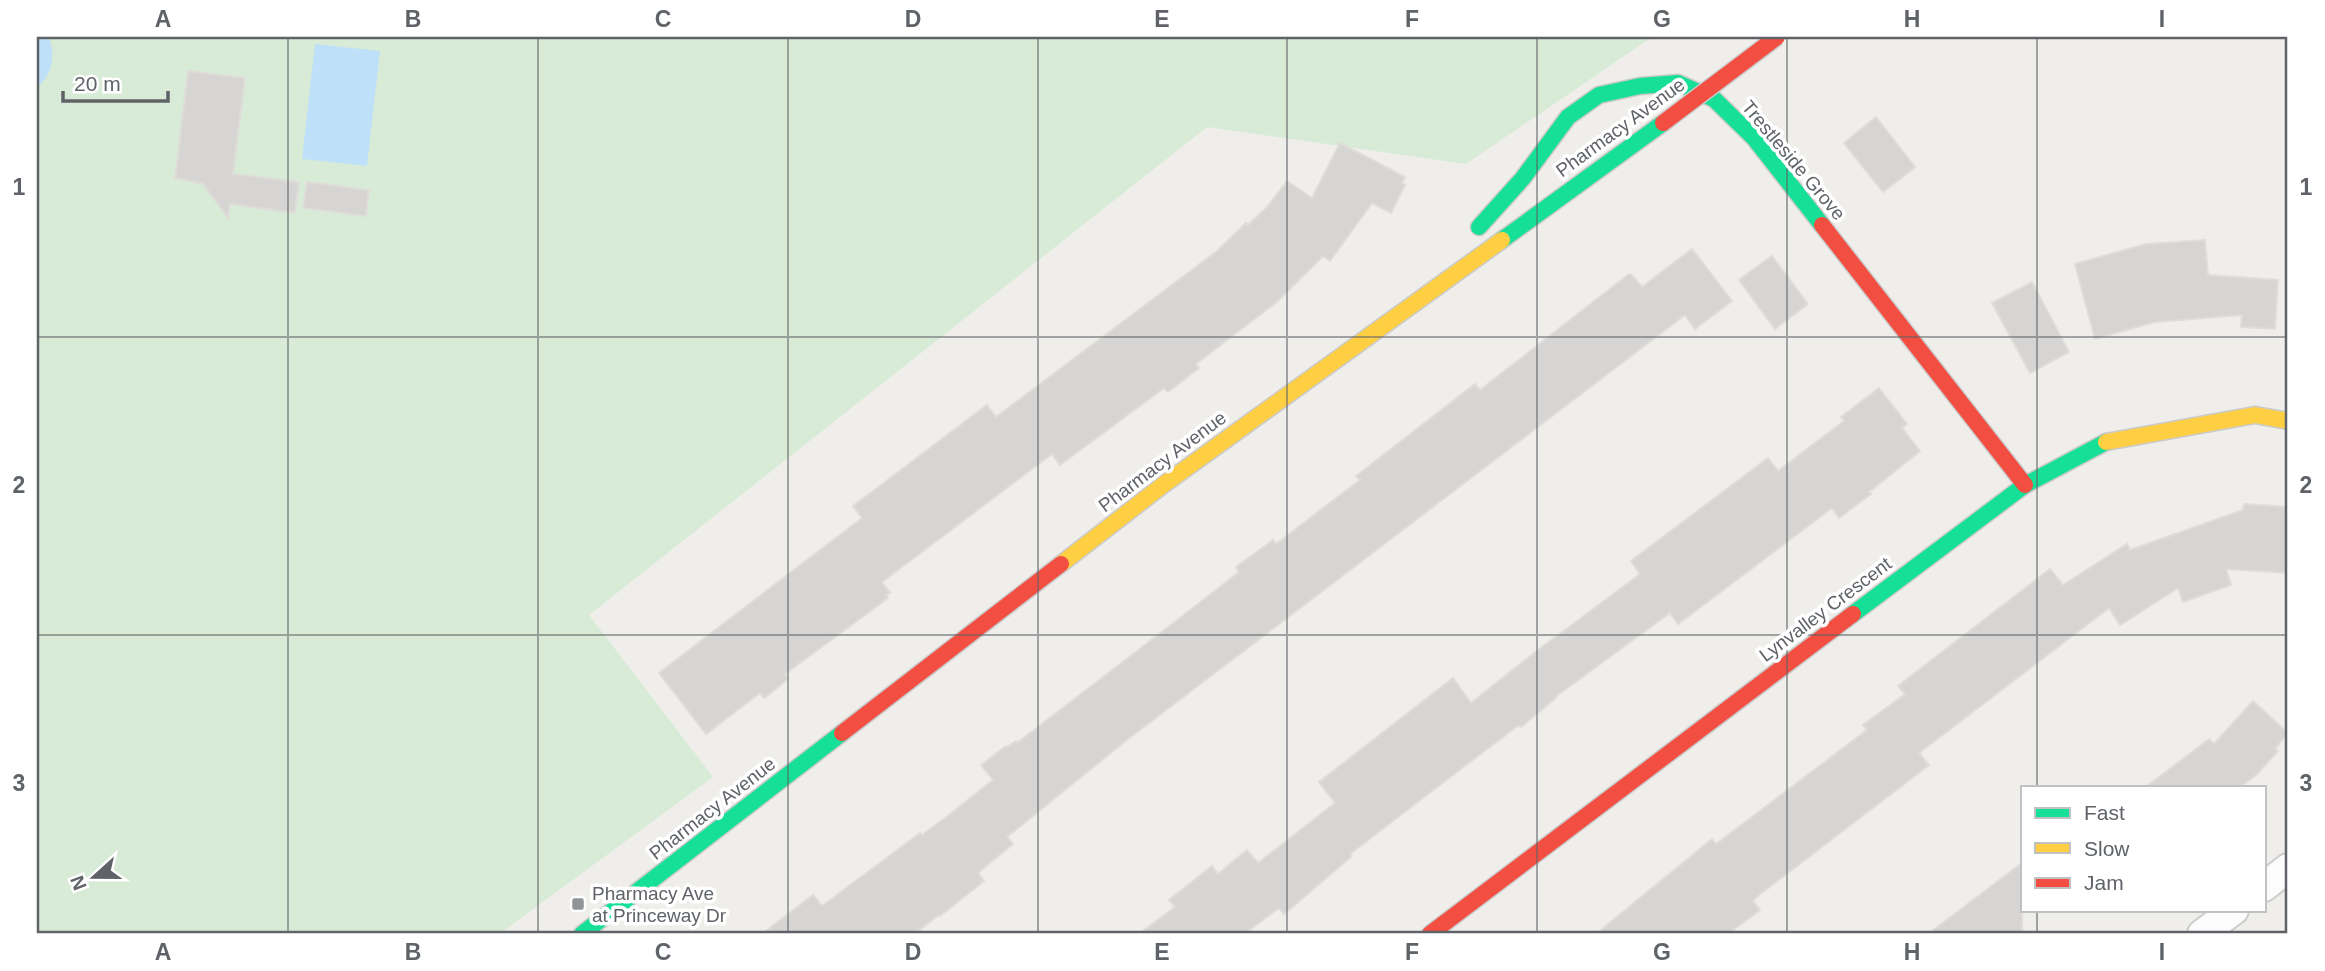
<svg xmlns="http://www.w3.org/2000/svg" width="2325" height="971" font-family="Arial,sans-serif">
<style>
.green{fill:#d8ebd6}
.water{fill:#bfe0f9}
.building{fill:#d6d5d3;stroke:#deddd9;stroke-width:2}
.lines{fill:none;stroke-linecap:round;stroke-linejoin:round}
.street-casing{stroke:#cbcccc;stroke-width:32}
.fast-casing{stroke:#cacacb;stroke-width:19}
.slow-casing{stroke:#cacacb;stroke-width:19}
.jam-casing{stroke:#cacacb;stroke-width:19}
.street{stroke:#fdfcfc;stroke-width:28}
.fast{stroke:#16e098;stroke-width:16}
.slow{stroke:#ffcf43;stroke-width:16}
.jam{stroke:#f24e42;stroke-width:16}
.jam-bridge-casing{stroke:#cacacb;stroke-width:19;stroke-linecap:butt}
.jam-bridge{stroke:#f24e42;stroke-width:16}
.grid{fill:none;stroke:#5f6368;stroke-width:2;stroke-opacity:0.55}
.poi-dot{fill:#919496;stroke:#fff;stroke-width:2.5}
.labels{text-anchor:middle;stroke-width:7;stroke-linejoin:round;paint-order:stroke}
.street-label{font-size:19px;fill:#5f6368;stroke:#fff}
.poi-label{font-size:19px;fill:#5f6368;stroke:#fff;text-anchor:start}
.neatline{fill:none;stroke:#5f6368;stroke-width:2.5}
.grid-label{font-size:23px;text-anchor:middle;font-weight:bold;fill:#5f6368}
</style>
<rect width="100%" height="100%" fill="#efeeea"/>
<!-- green -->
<path class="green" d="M37,37H1652L1466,164L1207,127L589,615L713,777L499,934H37Z"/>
<!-- water -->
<g class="water">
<path d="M37,37H49C56,57 52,74 37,88Z"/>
<path d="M315,44L380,51L367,166L302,159Z"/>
</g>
<!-- building -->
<g class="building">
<path d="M188,71L245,78L233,174L299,182L295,213L230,204L228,218L203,184L175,178Z"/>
<path d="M1876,117L1915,167L1883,192L1844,143Z"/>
<path d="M1340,143L1405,177L1402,183L1405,185L1391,213L1372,203L1330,261L1323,256L1278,301L1196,364L1199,368L1168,392L1164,388L1060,465L1052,454L882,582L890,593L886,595L888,598L785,674L788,679L764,698L760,693L706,734L659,673L862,518L853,506L881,485L987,405L996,417L1217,251L1246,223L1248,225L1268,206L1287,181L1312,198Z"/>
<path d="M307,182L369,190L366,216L303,208Z"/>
<path d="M2205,240L2208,275L2278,280L2275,329L2241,327L2242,315L2155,322L2095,339L2075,264L2146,244Z"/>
<path d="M1692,249L1732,301L1695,329L1685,315L1128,739L1007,837L1013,844L978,873L984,881L940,916L939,915L914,934H762L813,895L822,906L920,833L922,835L949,815L993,780L981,765L1006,746L1007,747L1016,741L1017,743L1167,628L1239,572L1236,567L1273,540L1276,544L1360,480L1356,476L1475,384L1480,390L1629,274L1632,275L1642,287Z"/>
<path d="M1772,256L1808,304L1775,329L1739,280Z"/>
<path d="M2032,282L2069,352L2030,373L1992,303Z"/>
<path d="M1879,388L1907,424L1902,428L1920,451L1869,492L1871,494L1839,518L1832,508L1678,624L1670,613L1555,697L1556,698L1521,727L1519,725L1466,765L1350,854L1352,856L1284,914L1279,908L1244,934H1139L1175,907L1169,900L1212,866L1218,874L1247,850L1258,863L1335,803L1319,782L1453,678L1471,703L1534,653L1640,574L1631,561L1768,458L1778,471L1844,421L1841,417Z"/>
<path d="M2244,504L2288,507V573L2226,569L2231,585L2183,602L2178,588L2120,625L2109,608L1919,753L1929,765L1759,895L1753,901L1760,910L1728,934H1596L1712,839L1716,844L1867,730L1863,725L1905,694L1898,686L2050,569L2063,585L2127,544L2130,550L2243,510Z"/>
<path d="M2253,701L2288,733L2275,749L2278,751L2256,775L2240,787H2146L2209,739L2214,744Z"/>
<path d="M2022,863V934H1928Z"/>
</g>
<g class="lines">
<!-- street casing -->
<g class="street-casing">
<g id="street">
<path d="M2264,887L2288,868"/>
<path d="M2202,934L2234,910"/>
</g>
</g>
<!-- fast casing -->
<g class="fast-casing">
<g id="fast">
<path d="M1479,227L1523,178L1568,117L1599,95L1640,86L1678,83L1714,99L1754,138L1822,225"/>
<path d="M1502,240L1663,123"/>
<path d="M1853,614L2025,485L2106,442"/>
<path d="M582,934L842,733"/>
</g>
</g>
<!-- slow casing -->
<g class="slow-casing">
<g id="slow">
<path d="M2106,442L2255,415L2288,421"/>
<path d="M1061,564L1163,485L1502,240"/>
</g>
</g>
<!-- jam casing -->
<g class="jam-casing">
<g id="jam">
<path d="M1822,225L2025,485"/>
<path d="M842,733L1061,564"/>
<path d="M1430,934L1853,614"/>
</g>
</g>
<!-- street -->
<use href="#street" class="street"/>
<!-- fast -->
<use href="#fast" class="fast"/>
<!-- slow -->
<use href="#slow" class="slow"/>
<!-- jam -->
<use href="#jam" class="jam"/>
<!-- jam-bridge casing -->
<g class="jam-bridge-casing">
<path id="jam-bridge" d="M1663,123L1777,37"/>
</g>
<!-- jam-bridge -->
<use href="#jam-bridge" class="jam-bridge"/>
</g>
<!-- grid -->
<path class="grid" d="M288,37V934M538,37V934M788,37V934M1038,37V934M1287,37V934M1537,37V934M1787,37V934M2037,37V787M37,337H2288M37,635H2288M2037,910V934"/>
<!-- markers -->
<rect class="poi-dot" x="571" y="897" width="14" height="14" rx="3.5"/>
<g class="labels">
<!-- street labels -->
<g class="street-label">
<text transform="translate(1620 127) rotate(-36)" y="7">Pharmacy Avenue</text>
<text transform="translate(1794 160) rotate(50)" y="7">Trestleside Grove</text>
<text transform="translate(1162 461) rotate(-37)" y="7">Pharmacy Avenue</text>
<text transform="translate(1825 609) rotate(-37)" y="7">Lynvalley Crescent</text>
<text transform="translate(712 808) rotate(-38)" y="7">Pharmacy Avenue</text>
</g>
<!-- poi labels -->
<g class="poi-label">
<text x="592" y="900">Pharmacy Ave<tspan x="592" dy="22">at Princeway Dr</tspan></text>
</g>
</g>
<!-- border -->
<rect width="2325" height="971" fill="none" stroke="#ffffff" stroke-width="77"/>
<!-- legend -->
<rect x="2021" y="786" width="245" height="126" fill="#ffffff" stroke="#bfc1c3" stroke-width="2"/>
<rect x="2035" y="808" width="35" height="10" fill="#16e098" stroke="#bfc1c3" stroke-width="2"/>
<text x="2084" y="820" font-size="21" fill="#5f6368">Fast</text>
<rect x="2035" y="843" width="35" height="10" fill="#ffcf43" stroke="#bfc1c3" stroke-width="2"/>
<text x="2084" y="856" font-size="21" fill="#5f6368">Slow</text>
<rect x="2035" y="878" width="35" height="10" fill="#f24e42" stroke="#bfc1c3" stroke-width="2"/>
<text x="2084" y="890" font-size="21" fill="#5f6368">Jam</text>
<!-- north arrow -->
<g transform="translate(94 877) rotate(249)" stroke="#ffffff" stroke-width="5" paint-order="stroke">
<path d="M0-5L12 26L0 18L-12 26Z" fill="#5f6368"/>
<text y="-10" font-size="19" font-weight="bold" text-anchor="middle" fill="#5f6368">N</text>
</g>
<!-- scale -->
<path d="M63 91v10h105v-10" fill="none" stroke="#5f6368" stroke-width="3.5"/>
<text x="74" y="91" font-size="21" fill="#5f6368" stroke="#ffffff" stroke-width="5" paint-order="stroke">20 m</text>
<rect x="38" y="38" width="2248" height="894" class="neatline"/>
<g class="grid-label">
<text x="163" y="27">A</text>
<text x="413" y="27">B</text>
<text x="663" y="27">C</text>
<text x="913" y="27">D</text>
<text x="1162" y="27">E</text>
<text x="1412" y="27">F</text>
<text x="1662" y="27">G</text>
<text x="1912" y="27">H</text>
<text x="2162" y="27">I</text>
<text x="19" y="195">1</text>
<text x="2306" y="195">1</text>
<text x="19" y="493">2</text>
<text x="2306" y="493">2</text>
<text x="19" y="791">3</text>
<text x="2306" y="791">3</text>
<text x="163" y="960">A</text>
<text x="413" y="960">B</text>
<text x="663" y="960">C</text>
<text x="913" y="960">D</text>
<text x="1162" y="960">E</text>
<text x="1412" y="960">F</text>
<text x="1662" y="960">G</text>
<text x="1912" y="960">H</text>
<text x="2162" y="960">I</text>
</g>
</svg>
